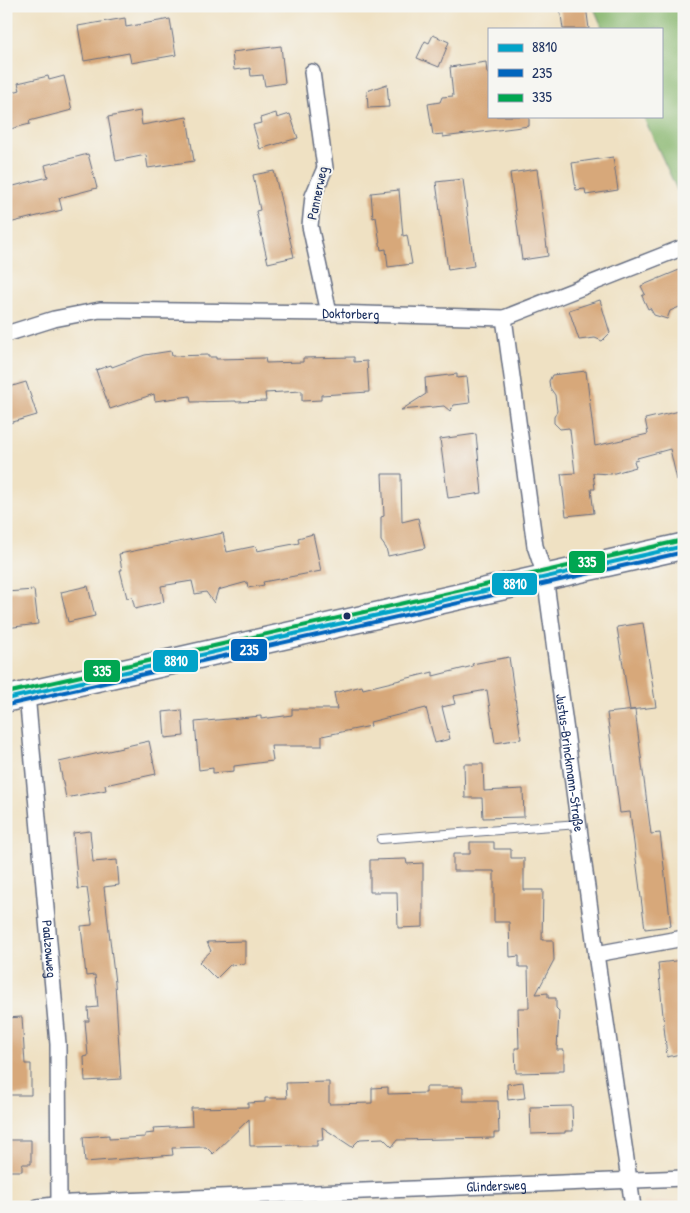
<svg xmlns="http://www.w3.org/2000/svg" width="690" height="1213" font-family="'Patrick Hand',sans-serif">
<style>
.built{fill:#efd6bc}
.forest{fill:#89b76f;stroke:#527366}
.building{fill:#d7a87a}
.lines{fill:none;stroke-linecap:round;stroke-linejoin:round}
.lane-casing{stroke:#656d81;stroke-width:10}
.street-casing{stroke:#656d81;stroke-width:18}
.primary-casing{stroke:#656d81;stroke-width:28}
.lane{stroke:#fff;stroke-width:8}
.street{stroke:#fff;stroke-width:15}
.primary{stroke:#fff;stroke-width:25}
.bus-1-casing{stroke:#f6f6f2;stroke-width:8}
.bus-2-casing{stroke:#f6f6f2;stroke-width:8}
.bus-3-casing{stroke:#f6f6f2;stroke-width:8}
.bus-1{stroke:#01a3c8;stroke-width:4}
.bus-2{stroke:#0065bd;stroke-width:4}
.bus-3{stroke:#00a651;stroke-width:4}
.bus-dot{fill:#1b2f5e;stroke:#f6f6f2;stroke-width:2}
.labels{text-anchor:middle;stroke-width:4;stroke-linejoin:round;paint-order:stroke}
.street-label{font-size:14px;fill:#1b2f5e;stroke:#f6f6f2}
.line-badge{stroke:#f6f6f2;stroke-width:2}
.badge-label{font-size:14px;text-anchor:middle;font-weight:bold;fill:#fff}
</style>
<rect width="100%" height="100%" fill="#f6f6f2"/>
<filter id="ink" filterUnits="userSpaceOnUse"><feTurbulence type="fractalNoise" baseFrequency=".02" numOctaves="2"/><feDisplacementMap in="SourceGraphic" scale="10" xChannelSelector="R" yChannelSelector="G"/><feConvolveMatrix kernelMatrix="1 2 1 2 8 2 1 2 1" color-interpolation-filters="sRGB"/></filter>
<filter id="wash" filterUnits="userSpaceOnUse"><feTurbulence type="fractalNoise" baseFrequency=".0096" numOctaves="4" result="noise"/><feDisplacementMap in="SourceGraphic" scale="20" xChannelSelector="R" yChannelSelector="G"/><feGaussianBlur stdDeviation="1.12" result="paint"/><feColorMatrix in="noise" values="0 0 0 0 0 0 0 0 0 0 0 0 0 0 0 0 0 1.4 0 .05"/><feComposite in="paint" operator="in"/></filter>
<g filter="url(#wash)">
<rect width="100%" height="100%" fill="#efe1c3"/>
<!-- built -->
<path class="built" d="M684,1200V1207H644V1202Z"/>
<!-- forest -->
<path class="forest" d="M593,6H684V205L643,116H661V29H603Z"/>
<g id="blocks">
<!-- building -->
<g class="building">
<path d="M570,6H586L589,29H563L560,8Z"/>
<path d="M125,18L126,27L170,19L176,55L131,63L129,53L84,61L78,26Z"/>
<path d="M433,35L449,42L439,67L417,58L425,41L429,43Z"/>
<path d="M281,46L285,83L265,86L263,75L251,76L250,68L234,70L232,52Z"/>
<path d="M486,62L487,73L489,74V116H529V126L443,137V134L433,135L428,104L440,102L442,97L453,96L450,67Z"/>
<path d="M48,76L49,80L64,76L72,110L29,121L30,124L6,130V94L20,90L18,83Z"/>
<path d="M387,84L389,107L368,108L367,91Z"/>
<path d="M140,111L142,125L187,117L194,161L148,168L146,155L116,161L108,117Z"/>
<path d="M276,113L277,118L290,114L298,138L260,149L253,125L261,123L260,118Z"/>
<path d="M88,154L97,188L59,198L62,210L9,223L6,214V188L48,177L45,165Z"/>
<path d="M613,157L618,190L586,195L585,189L576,190L572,163Z"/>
<path d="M537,169L548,256L522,260L510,173Z"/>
<path d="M274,171L294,257L268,263L256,211L260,210L253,175Z"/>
<path d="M463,179L474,266L448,270L436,182Z"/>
<path d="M399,190L403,236L407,235L412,264L388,267L386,249L381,250L376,217L373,218L371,193Z"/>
<path d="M684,268V305L670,311L667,319L654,315L650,308L648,309L642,296L645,294L641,286Z"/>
<path d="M600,300L610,333L602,341L595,338L579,340L569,310Z"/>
<path d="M171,351L172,356L208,355V357H216V359L265,358L266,363L303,362V358L354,357V362L367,361L369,392L321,395V400L302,401V391L265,393L266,401L236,402V401L191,402L190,396L155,401L154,394L110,409L96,370L111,365L112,367L145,355Z"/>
<path d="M586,371L595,446L648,434L645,419L684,410V479L677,480L670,449L637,458L638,460L634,461L636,467L611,474L593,473L595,489H591L594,513L566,516L561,474L575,473L570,430L569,428L560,429L554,423V417L557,411L555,395L550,388L549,381L552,375Z"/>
<path d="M457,374V378L467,377L470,403L454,405L450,411L444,406L401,410L426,394L425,378Z"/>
<path d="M26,382L37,415L6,424V388Z"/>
<path d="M476,434L482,493L448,498L440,439Z"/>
<path d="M382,474H401L402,522L418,518L425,548L388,556L386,548L381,541V517L384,516Z"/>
<path d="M223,533L227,552L256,546L257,551L299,543L298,538L313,534L321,571L263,582L264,585L248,588L247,582L218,590L214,603L206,592L195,594L192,581L161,586L164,602L135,609L132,597L127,598L120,570H122L119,554Z"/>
<path d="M88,586L95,616L68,622L61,592Z"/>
<path d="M34,590L38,624L6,628V592Z"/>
<path d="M643,623L656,707L630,710L617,627Z"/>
<path d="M509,657L521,739L495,743L487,690L453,696L455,704L442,707L450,739L435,743L426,708L370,722L371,726L322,736V746H271L273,761L234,766V771L213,773V768L199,770L195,722L261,716V719L292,715V709H337L334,693L362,686L363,689L433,672V676L473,666L472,664Z"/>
<path d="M182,710L184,736L165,738L163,712Z"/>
<path d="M635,710L651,834L660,833L671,926L645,929L630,812L620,813L607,713Z"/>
<path d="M149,741L156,774L105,785L106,790L66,798L59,762L122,748V747Z"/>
<path d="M464,764H483L484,791L523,789L524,817L483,818L482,798H465Z"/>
<path d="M90,831L93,862L117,860L119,885L104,887L115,983L121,1079L85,1081L84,1057L88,1056L85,1021H89L88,1008L98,1007L95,975L86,976L81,926L92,925V923L87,888L78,889L73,833Z"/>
<path d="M470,842H494V849H511V858H524V890H543L542,940H553L554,960L536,994L548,993V998H556V1008L559,1011L557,1050H564V1070H558V1072L516,1073L515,1048H519L518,1008H529L528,967H519V956L510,957L509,922H494V871H453V854H470Z"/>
<path d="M406,859L407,864L423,863V927L398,928L397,892H370V860Z"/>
<path d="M245,941V964L230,965L216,979L199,962L211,951L207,942Z"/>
<path d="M684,960V1053L667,1057L658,963Z"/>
<path d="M22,1017L25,1064H31V1095H6V1018Z"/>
<path d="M329,1082V1104L372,1103V1088L388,1087V1094L426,1093V1087H463V1101H498L499,1133H494V1138L397,1140L392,1147L383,1138L360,1139L352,1147L322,1127L323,1140H317V1146H299V1145L250,1146L249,1119L213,1154L206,1147L172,1148L173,1155L85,1162L83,1137L109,1135V1139L145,1137V1134L154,1133L153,1128L192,1126L191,1108L248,1107V1103L265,1102V1098H287L286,1083Z"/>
<path d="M523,1082L525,1098L508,1100L507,1084Z"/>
<path d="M572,1106L573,1131H565V1133L531,1134L530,1107Z"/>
<path d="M6,1140H31V1164H22V1171H6Z"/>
</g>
</g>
</g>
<g filter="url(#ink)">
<use href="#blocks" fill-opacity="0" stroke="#656d81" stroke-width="1"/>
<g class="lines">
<!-- lane casing -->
<g class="lane-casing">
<path id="lane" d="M381,839L579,824"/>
</g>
<!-- street casing -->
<g class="street-casing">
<g id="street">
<path d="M312,72L325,168L313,196L310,226L329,313"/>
<path id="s1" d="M504,318L535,546L545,576L596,954L633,1207"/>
<path id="s2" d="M6,334L54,319L100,310L329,313L504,318L684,247"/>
<path id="s3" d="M27,694L58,1044L59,1204"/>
<path d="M596,954L684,938"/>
<path id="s4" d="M38,1207L71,1203L684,1178"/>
</g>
</g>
<!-- primary casing -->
<g class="primary-casing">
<path id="primary" d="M6,699L684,546"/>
</g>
<!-- lane -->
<use href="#lane" class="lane"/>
<!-- street -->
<use href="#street" class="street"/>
<!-- primary -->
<use href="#primary" class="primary"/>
<!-- bus-1 casing -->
<g class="bus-1-casing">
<path id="bus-1" d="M6,699L684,546"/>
</g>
<!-- bus-2 casing -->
<g class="bus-2-casing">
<path id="bus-2" d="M7,705L684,552"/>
</g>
<!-- bus-3 casing -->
<g class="bus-3-casing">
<path id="bus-3" d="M6,693L683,540"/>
</g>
<!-- bus-1 -->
<use href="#bus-1" class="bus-1"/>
<!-- bus-2 -->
<use href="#bus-2" class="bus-2"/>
<!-- bus-3 -->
<use href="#bus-3" class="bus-3"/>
</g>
</g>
<!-- markers -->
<circle class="bus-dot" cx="347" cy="616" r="4.5"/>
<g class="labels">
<!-- street labels -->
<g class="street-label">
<text transform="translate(317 193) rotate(-78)" y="5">Pannerweg</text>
<text dy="5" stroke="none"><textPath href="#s2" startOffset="348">Doktorberg</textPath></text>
<text dy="5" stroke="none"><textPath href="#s1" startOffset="450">Justus-Brinckmann-Straße</textPath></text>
<text dy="5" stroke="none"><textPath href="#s3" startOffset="256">Paalzowweg</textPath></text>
<text dy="5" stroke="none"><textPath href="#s4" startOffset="459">Glindersweg</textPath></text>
</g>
</g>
<g class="line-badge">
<rect x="568" y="550" width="38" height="24" rx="5" fill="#00a651"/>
<rect x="491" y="572" width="47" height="24" rx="5" fill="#01a3c8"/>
<rect x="230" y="638" width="38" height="24" rx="5" fill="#0065bd"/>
<rect x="152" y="649" width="47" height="24" rx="5" fill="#01a3c8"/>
<rect x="83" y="659" width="38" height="24" rx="5" fill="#00a651"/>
</g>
<g class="badge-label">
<text x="587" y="567">335</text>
<text x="515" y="589">8810</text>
<text x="249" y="655">235</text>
<text x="176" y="666">8810</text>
<text x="102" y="676">335</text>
</g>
<!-- margin -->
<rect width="690" height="1213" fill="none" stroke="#f6f6f2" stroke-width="25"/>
<!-- legend -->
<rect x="488" y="28" width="175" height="90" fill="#f6f6f2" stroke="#9ea6b7"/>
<rect x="498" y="44" width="25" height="8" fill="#01a3c8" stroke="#9ea6b7"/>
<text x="532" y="52" font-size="15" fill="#1b2f5e">8810</text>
<rect x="498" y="69" width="25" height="8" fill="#0065bd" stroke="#9ea6b7"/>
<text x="532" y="78" font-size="15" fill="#1b2f5e">235</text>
<rect x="498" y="94" width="25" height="8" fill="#00a651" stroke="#9ea6b7"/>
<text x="532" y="102" font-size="15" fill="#1b2f5e">335</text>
</svg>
